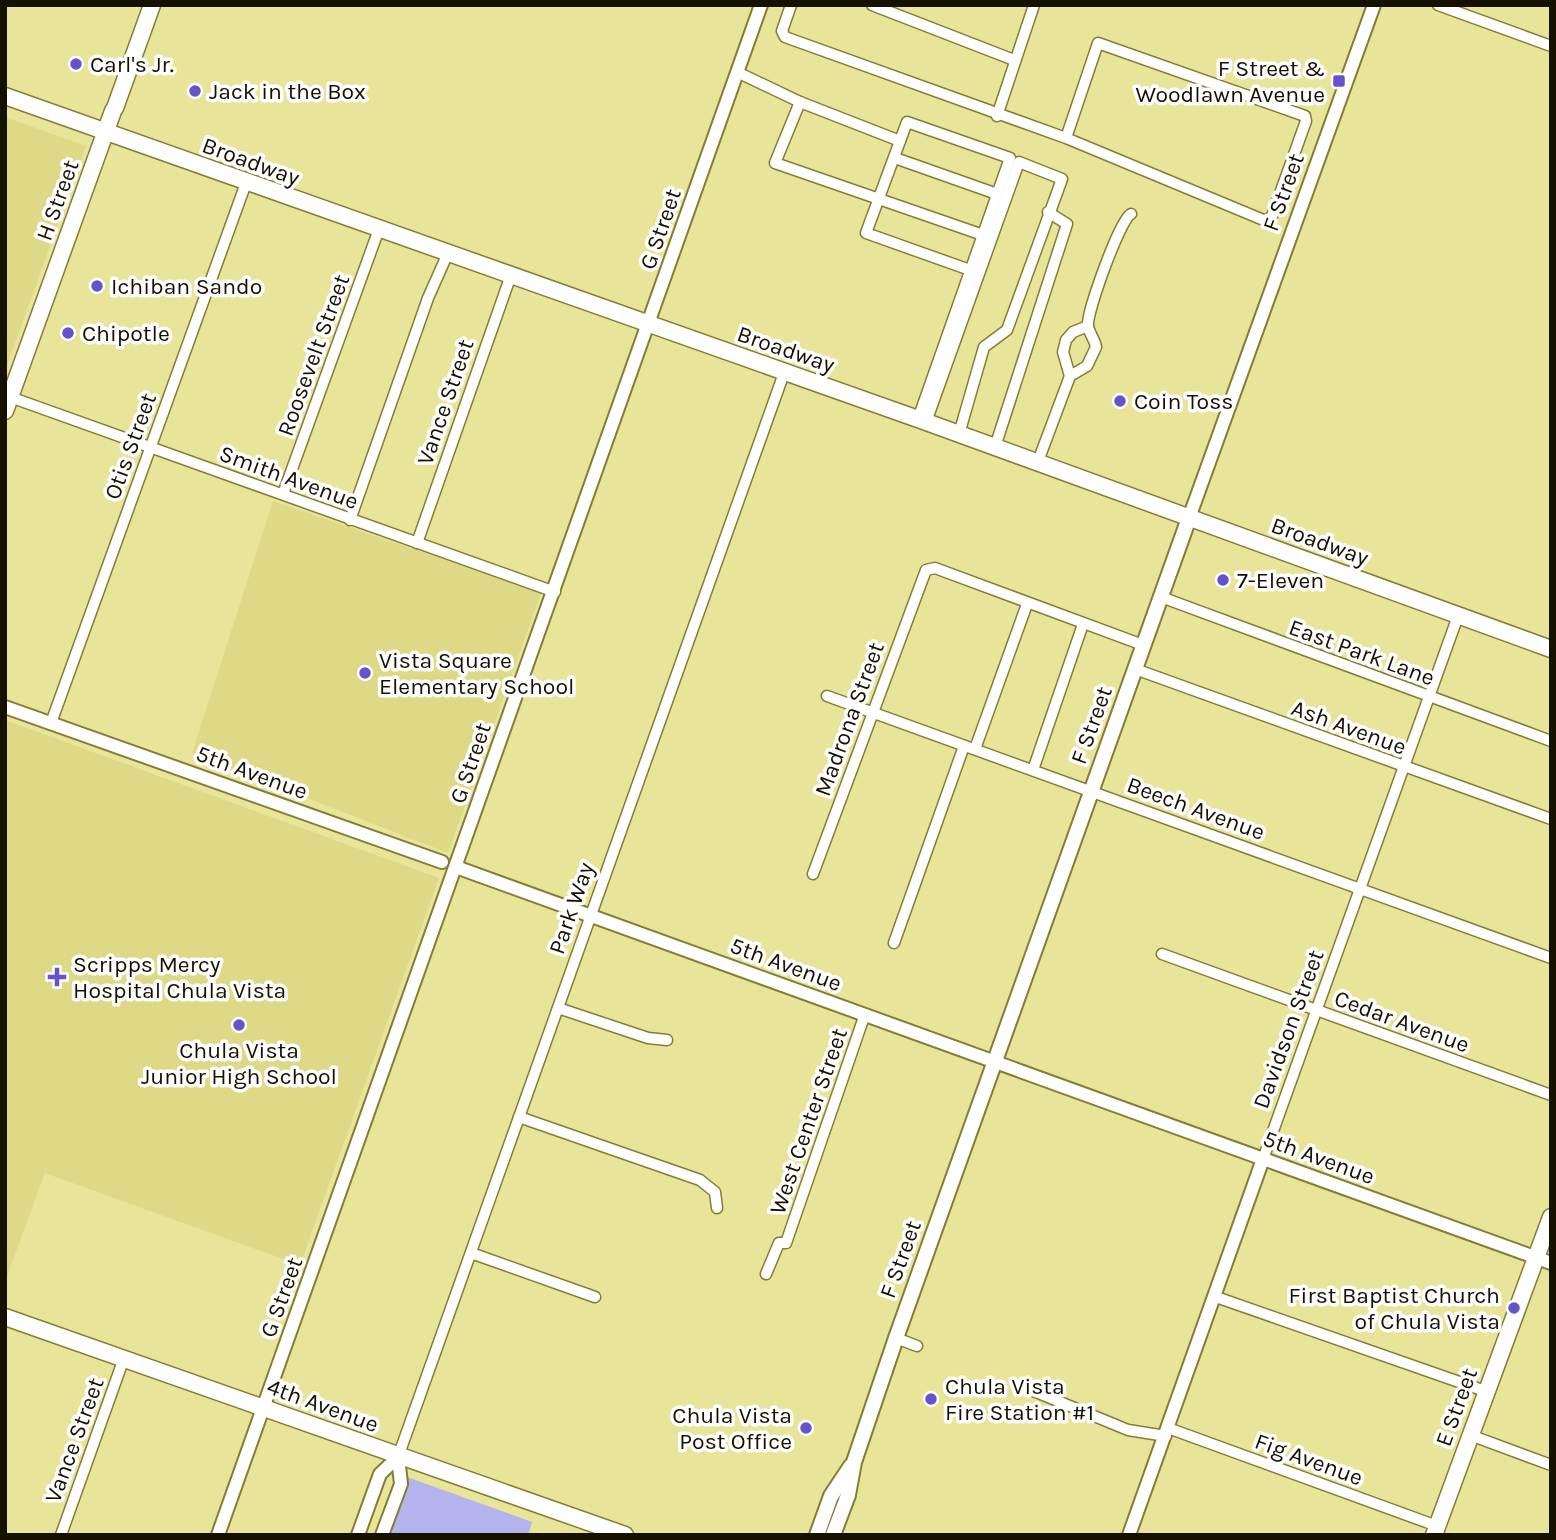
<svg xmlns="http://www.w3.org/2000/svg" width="1556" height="1540" font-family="Karla,sans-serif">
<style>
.built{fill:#ded986}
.green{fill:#b4b3ee}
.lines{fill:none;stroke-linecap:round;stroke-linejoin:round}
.minor-casing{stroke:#837e34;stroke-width:13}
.tertiary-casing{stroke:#837e34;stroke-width:16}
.secondary-casing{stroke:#837e34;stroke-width:18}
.primary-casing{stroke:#837e34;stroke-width:19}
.minor{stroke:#fff;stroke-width:10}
.tertiary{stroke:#fff;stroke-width:12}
.secondary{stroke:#fff;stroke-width:14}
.primary{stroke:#fff;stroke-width:16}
.poi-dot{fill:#6553cc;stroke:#fff;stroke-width:2.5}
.labels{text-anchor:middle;stroke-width:7;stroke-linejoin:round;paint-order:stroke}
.poi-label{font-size:23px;fill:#141100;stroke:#fff;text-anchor:start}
.street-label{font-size:23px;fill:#141100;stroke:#fff}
</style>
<rect width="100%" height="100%" fill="#e8e499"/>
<!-- built -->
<g class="built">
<path d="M5,117L86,146L5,371Z"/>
<path d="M273,501L541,593L448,853L192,753Z"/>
<path d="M5,720L439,878L300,1265L45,1173L5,1281Z"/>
</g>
<!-- green -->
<path class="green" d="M407,1477L532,1522L528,1535H387Z"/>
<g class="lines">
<!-- minor casing -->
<g class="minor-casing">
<g id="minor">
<path d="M791,5L782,31L785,37L1066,138L1266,221L1272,216L1306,121L1305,116L1098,43L1066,138"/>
<path d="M872,5L1014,60"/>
<path d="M1438,5L1551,46"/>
<path d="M737,72L800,102L900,141"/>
<path d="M800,102L775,163L983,235"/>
<path d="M997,116L1034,5"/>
<path d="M895,158L997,194"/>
<path d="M1070,376L1087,366L1096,347C1095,340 1089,333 1088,326C1086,314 1120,219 1131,214"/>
<path d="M10,397L555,592"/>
<path d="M918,419L1010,158L907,122L866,233L970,270"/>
<path d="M926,422L1019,162L1062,179L1007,330L984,347L959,434"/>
<path d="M995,447L1067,224L1048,212"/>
<path d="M1037,464L1070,376L1063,352L1066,340L1073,332L1088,326"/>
<path d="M283,494L379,229"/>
<path d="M350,520L428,298L448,253"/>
<path d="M417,543L511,275"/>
<path d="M1161,597L1551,741"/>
<path d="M1135,669L1551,819"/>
<path d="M827,696L1551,958"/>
<path d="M51,723L246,183"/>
<path d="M975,749L1027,604"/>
<path d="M1033,770L1083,624"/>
<path d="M813,874L926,570L935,568L1143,645"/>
<path d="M894,943L964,746"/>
<path d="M1162,954L1551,1095"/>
<path d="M558,1008L648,1038L667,1040"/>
<path d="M519,1117L700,1180L715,1192L717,1208"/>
<path d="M1263,1159L1458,616"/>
<path d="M471,1253L595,1297"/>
<path d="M766,1274L779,1243H786L865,1014"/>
<path d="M1216,1297L1485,1391"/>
<path d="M896,1338L917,1346"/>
<path d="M1031,1390L1128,1430L1166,1436"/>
<path d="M1168,1428L1437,1526"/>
<path d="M1470,1435L1551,1465"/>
<path d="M398,1457L784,373"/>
<path d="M61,1535L124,1358"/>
</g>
</g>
<!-- tertiary casing -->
<g class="tertiary-casing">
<g id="tertiary">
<path d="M1189,518L1374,5"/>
<path d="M5,707L442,862"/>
<path d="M456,867L1551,1263"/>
<path d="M218,1535L761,5"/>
<path d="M358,1535L380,1474L398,1457"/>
<path d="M382,1535L401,1484L398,1457"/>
<path d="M1129,1535L1263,1159"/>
</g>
</g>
<!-- secondary casing -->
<g class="secondary-casing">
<g id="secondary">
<path d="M817,1535L831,1496L851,1466"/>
<path d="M833,1535L848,1495L854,1462L896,1338L1189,518"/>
</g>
</g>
<!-- primary casing -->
<g class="primary-casing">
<g id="primary">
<path d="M5,96L918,419L1551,649"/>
<path d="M115,108L152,5"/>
<path d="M5,411L113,111"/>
<path d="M5,1317L625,1535"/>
<path d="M1434,1535L1551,1217"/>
</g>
</g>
<!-- minor -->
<use href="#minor" class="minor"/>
<!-- tertiary -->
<use href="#tertiary" class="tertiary"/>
<!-- secondary -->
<use href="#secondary" class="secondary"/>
<!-- primary -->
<use href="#primary" class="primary"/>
</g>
<!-- markers -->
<g class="poi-dot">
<circle cx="76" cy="64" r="7"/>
<rect x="1332" y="74" width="14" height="14" rx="3.5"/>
<circle cx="195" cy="91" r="7"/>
<circle cx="97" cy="286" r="7"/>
<circle cx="68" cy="333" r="7"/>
<circle cx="1120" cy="401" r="7"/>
<circle cx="1223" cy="580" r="7"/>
<circle cx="365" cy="673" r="7"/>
<path d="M53.5 966.5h7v7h7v7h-7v7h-7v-7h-7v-7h7z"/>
<circle cx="239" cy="1025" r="7"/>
<circle cx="1514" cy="1308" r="7"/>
<circle cx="931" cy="1399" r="7"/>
<circle cx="806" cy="1428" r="7"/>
</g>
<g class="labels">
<!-- poi labels -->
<g class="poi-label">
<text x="90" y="72">Carl's Jr.</text>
<text x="1325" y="76" text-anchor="end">F Street &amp;<tspan x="1325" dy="26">Woodlawn Avenue</tspan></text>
<text x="209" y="99">Jack in the Box</text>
<text x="111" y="294">Ichiban Sando</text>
<text x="82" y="341">Chipotle</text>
<text x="1134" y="409">Coin Toss</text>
<text x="1237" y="588">7-Eleven</text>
<text x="379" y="668">Vista Square<tspan x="379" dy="26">Elementary School</tspan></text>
<text x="73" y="972">Scripps Mercy<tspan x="73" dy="26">Hospital Chula Vista</tspan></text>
<text x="239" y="1058" text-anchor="middle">Chula Vista<tspan x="239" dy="26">Junior High School</tspan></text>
<text x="1500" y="1303" text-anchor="end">First Baptist Church<tspan x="1500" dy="26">of Chula Vista</tspan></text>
<text x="945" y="1394">Chula Vista<tspan x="945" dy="26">Fire Station #1</tspan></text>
<text x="792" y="1423" text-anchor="end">Chula Vista<tspan x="792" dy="26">Post Office</tspan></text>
</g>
<!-- street labels -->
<g class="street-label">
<text transform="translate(251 161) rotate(20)" y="8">Broadway</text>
<text transform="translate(1283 192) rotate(-70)" y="8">F Street</text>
<text transform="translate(57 200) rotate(-70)" y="8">H Street</text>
<text transform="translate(660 229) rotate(-71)" y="8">G Street</text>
<text transform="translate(786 349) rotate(19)" y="8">Broadway</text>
<text transform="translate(313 355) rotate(-70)" y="8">Roosevelt Street</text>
<text transform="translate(445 402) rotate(-71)" y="8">Vance Street</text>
<text transform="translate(130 446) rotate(-70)" y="8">Otis Street</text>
<text transform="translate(289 477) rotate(20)" y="8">Smith Avenue</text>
<text transform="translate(1320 541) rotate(20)" y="8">Broadway</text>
<text transform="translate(1362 652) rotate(20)" y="8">East Park Lane</text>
<text transform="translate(849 719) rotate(-70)" y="8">Madrona Street</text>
<text transform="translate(1091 725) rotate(-70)" y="8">F Street</text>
<text transform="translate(1349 727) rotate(20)" y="8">Ash Avenue</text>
<text transform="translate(470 763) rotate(-71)" y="8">G Street</text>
<text transform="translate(252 772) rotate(20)" y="8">5th Avenue</text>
<text transform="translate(1196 808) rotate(20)" y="8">Beech Avenue</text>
<text transform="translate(571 908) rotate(-71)" y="8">Park Way</text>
<text transform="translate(786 964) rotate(20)" y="8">5th Avenue</text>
<text transform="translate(1402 1021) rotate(20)" y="8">Cedar Avenue</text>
<text transform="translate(1288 1029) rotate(-70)" y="8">Davidson Street</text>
<text transform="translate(808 1121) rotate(-71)" y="8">West Center Street</text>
<text transform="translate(1319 1157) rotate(20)" y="8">5th Avenue</text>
<text transform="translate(900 1259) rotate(-70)" y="8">F Street</text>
<text transform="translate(281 1297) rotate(-70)" y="8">G Street</text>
<text transform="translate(323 1405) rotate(20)" y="8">4th Avenue</text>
<text transform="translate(1456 1407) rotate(-70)" y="8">E Street</text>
<text transform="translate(74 1440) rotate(-70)" y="8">Vance Street</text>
<text transform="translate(1309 1459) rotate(20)" y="8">Fig Avenue</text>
</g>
</g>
<!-- border -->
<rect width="1556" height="1540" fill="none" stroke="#141100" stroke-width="14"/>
</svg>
